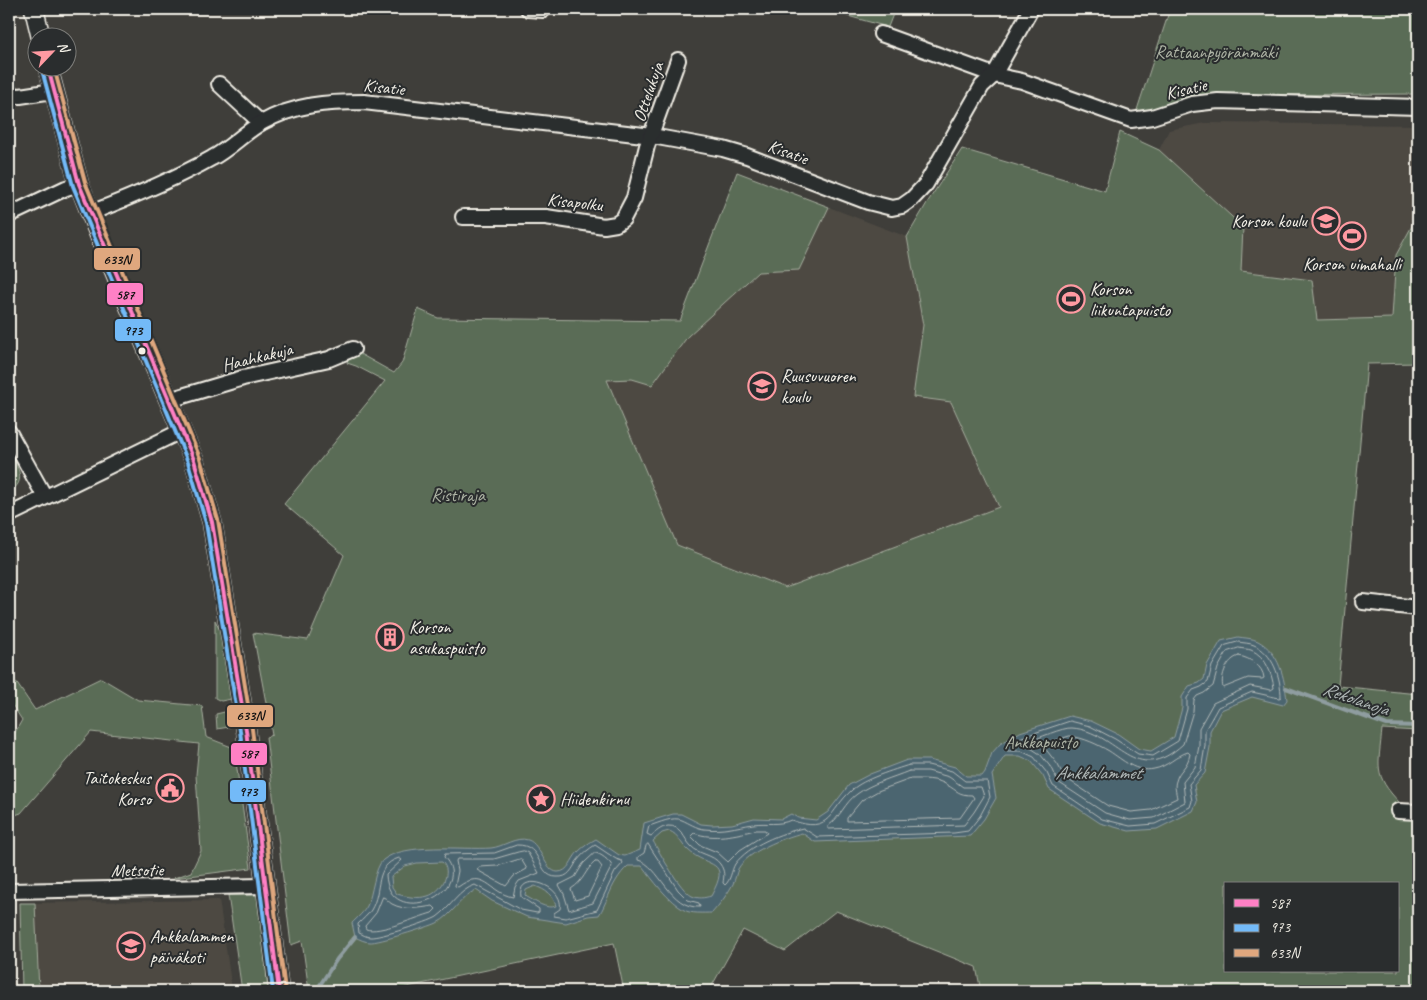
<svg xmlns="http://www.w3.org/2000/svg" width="1427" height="1000" font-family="Caveat,sans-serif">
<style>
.built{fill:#4e4a43}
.green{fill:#5a6c56;stroke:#a7ae9f;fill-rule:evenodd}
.water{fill:#4c6570;stroke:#8f9da0;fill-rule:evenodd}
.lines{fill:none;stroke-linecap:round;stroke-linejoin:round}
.shore{stroke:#b1b9b8;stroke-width:1}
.stream{stroke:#8f9da0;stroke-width:4}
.minor-casing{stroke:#f4f1e8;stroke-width:18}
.major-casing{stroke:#f4f1e8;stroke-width:21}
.minor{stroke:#2a2d2e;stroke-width:14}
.major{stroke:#2a2d2e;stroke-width:18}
.bus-1-casing{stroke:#2a2d2e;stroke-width:8}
.bus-2-casing{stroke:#2a2d2e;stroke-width:8}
.bus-3-casing{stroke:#2a2d2e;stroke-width:8}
.bus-1{stroke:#ff80c5;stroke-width:4}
.bus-2{stroke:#73baf8;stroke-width:4}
.bus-3{stroke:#dfa77e;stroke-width:4}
.bus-dot{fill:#f4f1e8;stroke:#2a2d2e;stroke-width:2}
.labels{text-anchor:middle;stroke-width:4;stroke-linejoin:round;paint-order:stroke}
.park-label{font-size:18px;fill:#afb5a6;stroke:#2a2d2e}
.street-label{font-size:18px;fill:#f4f1e8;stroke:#2a2d2e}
.poi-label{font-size:18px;fill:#f4f1e8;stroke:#2a2d2e;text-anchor:start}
.water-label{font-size:19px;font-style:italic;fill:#b1b9b8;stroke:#2a2d2e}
.line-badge{stroke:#2a2d2e;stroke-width:2}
.pale-badge-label{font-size:14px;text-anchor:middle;font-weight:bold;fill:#111}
</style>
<rect width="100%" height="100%" fill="#3f3e3a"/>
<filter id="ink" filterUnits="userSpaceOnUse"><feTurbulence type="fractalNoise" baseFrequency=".02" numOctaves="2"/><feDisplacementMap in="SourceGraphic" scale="10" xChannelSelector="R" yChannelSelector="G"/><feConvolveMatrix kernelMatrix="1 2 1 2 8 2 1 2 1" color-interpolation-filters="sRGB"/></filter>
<g filter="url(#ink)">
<!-- built -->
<g class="built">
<path d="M1205,123L1418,125V215L1397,255L1392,318L1316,320L1312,280L1241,271L1243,227L1159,150L1169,130Z"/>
<path d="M737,172L907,237L923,325L913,397L951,402L999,508L785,588L677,545L639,459L583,320L680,321Z"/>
<path d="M219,900L232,991H39L35,903Z"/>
</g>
<!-- green -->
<g class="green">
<path d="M822,9H895L888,27Z"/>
<path d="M1170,9H1418V94L1203,95L1178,103L1136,113Z"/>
<path d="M1120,132L1159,150L1243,227L1241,271L1312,280L1317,320L1392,318L1396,255L1418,215V363L1367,364L1338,686L1418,694V731L1382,729C1379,766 1372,774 1400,803L1398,815L1418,819V991H981L976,967L836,911L785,951L743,930L709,991H624L614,943L388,991H309L302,941L291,945L266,737L272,735L253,633L308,640L344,555L284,504L385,381L356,366L347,363L352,353L360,354L394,373L402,363L418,309L438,318L680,321L737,172L829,207L799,270L758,272L688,336L652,385L632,379L607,380L677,545L785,588L999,507L951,402L913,397L923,325L907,237L927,203L962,149L1105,191ZM1226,884H1398V971H1226Z"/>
<path d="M9,450C16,465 29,481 9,492Z"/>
<path d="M215,620L223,637L231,699L221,701L215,698Z"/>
<path d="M9,672L35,710L101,678L138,700L202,706L206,737L234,748L251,868L174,878L191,872L201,851L196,775L199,744L91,732L21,813L9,817V743L22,720L9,700Z"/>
<path d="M233,710L235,726L217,729L216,714Z"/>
<path d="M228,895H259L268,991H242Z"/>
<path d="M20,903H35L39,991H22Z"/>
</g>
<!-- water -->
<path class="water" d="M1238,637C1244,638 1252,638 1258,641C1280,653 1284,677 1287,700L1283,705L1252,697L1221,710L1210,731V747L1205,773L1194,785L1197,802L1193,811L1157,829L1129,831L1100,823L1049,789L1043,776L1031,761L1020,756H1005L992,775L996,798L984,819L970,836L815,842L802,833C783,838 748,851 738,869C736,874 735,880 733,884C727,895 720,904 712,913C703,913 691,914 684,910C668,901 653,880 642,866H628C619,874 613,885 608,897C605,903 603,909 599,915L588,916L566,923L527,917L492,901L476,890C460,897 453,915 437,923C429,927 377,943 370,942C365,942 359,939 355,937L352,923C357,918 364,912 367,906C373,894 374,868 383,860C405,842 463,850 491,848C503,847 516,836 528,840C541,844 545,872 558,872C569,872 571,859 578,852C583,847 590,842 596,839L619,855L625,856L640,850L644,823L673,814H681L701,824L712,825L732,824L754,818L781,819L791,814L798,818L816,820L828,812L849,785L870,774L907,760H929L955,767L966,776H982L985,772L992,753L1000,744L1020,732L1070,716L1091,721L1118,734L1139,749L1151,751L1174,737L1182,708V697L1189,686L1199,683L1204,679L1207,665L1221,641ZM669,831C679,834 680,844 688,850C708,869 732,858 711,896C704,898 699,899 692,896C680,890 660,853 653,841L662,833ZM442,862C453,872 441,892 428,896C418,899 408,897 397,894L392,887L391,877L405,866L417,863ZM535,886C546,890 553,895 556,906C546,910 535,901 527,897L525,895L526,890Z"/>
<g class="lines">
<!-- shore -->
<g class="shore">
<path d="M1238,642C1243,643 1250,643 1254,645C1273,653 1281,678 1281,697L1279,698L1252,692L1218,707L1205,730V746L1201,770L1189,784L1192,801L1190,807L1155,824L1130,826L1102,819L1053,786L1047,773L1034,757L1021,751H1008L1005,750L1006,747L1022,737L1070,721L1090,726L1115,739L1138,754L1153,756L1178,741L1187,709V698L1193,690L1201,687L1208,682L1212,666L1224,646Z"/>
<path d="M1239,648C1243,649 1248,649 1251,650C1266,656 1272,674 1274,688L1271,690L1250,686L1213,703L1199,728V746L1195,767L1183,782L1185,802L1154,818L1130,820L1105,813L1058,782L1053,770L1040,754L1026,745L1027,742C1037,739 1063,727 1072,728C1118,731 1134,789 1183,744L1193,711L1194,700L1197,696L1204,693L1213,686L1218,668L1227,652Z"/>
<path d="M1239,656C1250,658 1263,666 1264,678L1262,679L1248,678L1223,688C1220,676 1227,659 1239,656Z"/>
<path d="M1070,736C1084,738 1097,744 1109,751C1123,760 1136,773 1154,769C1167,767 1177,755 1188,752L1190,754C1187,769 1179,769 1176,781C1174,786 1176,792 1177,798L1151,810L1131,812L1108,806L1064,777L1058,765L1044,747L1045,744Z"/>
<path d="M909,765H928L952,771L965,781H987L990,797L980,816L968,831L954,833L817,837L803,828C781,833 749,845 735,864C731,871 731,880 725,885L723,883C724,876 725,871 720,864C713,854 699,855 691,846C684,839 681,825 668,826C661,827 656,832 651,836L647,834L649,826C659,823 673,816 682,820C689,823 696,828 704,829C723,831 735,827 753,824C767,822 778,826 791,820C832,835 828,811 852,790C863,779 894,770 909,765Z"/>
<path d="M909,771H928L949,777L963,787H981L984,796L974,812L964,825L828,829V826C840,818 845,802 857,794C872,783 892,778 909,771Z"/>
<path d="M911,779C922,779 937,778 947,785C958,791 958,795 972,795L974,798L960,818L847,821V818L862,800L878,791Z"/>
<path d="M755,830H765L767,833L740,850L728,862L717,852L700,845L691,836L694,833C714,840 735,835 755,830Z"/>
<path d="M648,844L678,890L688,900L699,903L700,907C669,909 660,865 638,860V857L644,853L646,846Z"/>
<path d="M517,845C544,844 536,877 557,877C569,878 572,869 577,861C582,854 589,849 595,845L616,859L622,861L623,863L615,872L597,910L566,918L554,916V913L560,909C565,884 516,870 521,897L539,909V912L537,913L521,910L475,885C459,890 451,907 437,917C429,922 379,938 370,937C366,937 362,934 359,933L358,924C362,920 368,915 371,910C383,890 373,866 399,858L402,860L386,875C389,931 477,892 444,857L445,854L494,853Z"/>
<path d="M524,851L528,853L539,873L519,881L515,887L513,897C489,893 485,867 458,887L455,886L458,871L456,861L457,859H494L518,852Z"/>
<path d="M595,853C600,853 610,861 612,866L593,903L569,910L564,894L559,885L575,877L583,864Z"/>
<path d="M521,859L527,869L514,876L506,886L477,870L479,867L497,866Z"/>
<path d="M595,862H598L602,867L588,896L575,900L571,889C585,880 584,871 595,862Z"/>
<path d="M383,897C387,898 388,902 392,904C405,911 420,908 433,906L436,909L432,913C417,917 379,934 366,929L365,926L376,913Z"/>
</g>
<!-- stream -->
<g class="stream">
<path d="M1286,688L1387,725L1418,726"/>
<path d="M316,991L337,959L355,937"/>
</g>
<!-- minor casing -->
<g class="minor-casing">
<g id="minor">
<path d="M528,9L543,10"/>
<path d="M881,34L994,75L1031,9"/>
<path d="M219,84L261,123"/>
<path d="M9,95L20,96L53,91"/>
<path d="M90,213C132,197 173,180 212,158C229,149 244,133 261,123C295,104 327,102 364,102L652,136L723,149L747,156L868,202L892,208L902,206L912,199L926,184L982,86L994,75L1022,81L1131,120L1152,117L1192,104L1218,101L1418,107"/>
<path d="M9,215L66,188L79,184"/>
<path d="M463,217H546L604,226L616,224L623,219L634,198L647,146L678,60"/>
<path d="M169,400L243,378L329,359L353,349"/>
<path d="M9,432L45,497"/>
<path d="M9,515L181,431"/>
<path d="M1363,602L1418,608"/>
<path d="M1398,811L1418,812"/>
<path d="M9,891L266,886"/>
</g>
</g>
<!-- major casing -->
<g class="major-casing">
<g id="major">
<path d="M34,9L41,38"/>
<path d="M48,68L79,184L100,237L194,460L212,522L246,730L279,991"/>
</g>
</g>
<!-- minor -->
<use href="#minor" class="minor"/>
<!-- major -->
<use href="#major" class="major"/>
<!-- bus-1 casing -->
<g class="bus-1-casing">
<path id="bus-1" d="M48,68L79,184L194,460L212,522L246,730L279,991"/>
</g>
<!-- bus-2 casing -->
<g class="bus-2-casing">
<path id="bus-2" d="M42,70L73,186L188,462L206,523L240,731L273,991"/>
</g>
<!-- bus-3 casing -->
<g class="bus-3-casing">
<path id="bus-3" d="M54,68L85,182L200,458L218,520L252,729L285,990"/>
</g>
<!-- bus-1 -->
<use href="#bus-1" class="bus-1"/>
<!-- bus-2 -->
<use href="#bus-2" class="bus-2"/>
<!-- bus-3 -->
<use href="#bus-3" class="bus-3"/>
</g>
</g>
<!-- icons -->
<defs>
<g id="school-ring" transform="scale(1.4375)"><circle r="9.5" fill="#2a2d2e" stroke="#ff9aa2" stroke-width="1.5"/><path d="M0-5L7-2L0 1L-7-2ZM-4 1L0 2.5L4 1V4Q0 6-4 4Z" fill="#ff9aa2"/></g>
<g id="stadium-ring" transform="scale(1.4375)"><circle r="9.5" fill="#2a2d2e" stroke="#ff9aa2" stroke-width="1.5"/><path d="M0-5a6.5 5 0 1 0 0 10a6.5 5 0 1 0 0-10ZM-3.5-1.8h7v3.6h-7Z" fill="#ff9aa2"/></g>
<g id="building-ring" transform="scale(1.4375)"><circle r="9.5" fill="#2a2d2e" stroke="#ff9aa2" stroke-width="1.5"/><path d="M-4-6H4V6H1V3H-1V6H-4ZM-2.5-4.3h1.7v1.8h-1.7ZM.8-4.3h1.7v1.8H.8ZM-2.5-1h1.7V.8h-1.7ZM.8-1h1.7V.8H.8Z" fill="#ff9aa2"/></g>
<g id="civic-ring" transform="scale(1.4375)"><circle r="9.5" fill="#2a2d2e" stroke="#ff9aa2" stroke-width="1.5"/><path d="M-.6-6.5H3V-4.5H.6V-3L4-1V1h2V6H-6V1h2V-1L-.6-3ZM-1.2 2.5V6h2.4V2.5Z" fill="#ff9aa2"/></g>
<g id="sight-ring" transform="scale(1.4375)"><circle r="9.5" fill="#2a2d2e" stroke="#ff9aa2" stroke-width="1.5"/><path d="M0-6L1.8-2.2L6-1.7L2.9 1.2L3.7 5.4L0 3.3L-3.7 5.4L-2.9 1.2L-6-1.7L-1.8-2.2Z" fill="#ff9aa2"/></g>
</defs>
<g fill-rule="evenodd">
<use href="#school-ring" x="1326" y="221"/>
<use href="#stadium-ring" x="1352" y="236"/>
<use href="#stadium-ring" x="1071" y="299"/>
<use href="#school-ring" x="762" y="386"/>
<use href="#building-ring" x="390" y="637"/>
<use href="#civic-ring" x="170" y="788"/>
<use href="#sight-ring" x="541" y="799"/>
<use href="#school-ring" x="131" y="946"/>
</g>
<!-- markers -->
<circle class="bus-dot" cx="142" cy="351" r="4.5"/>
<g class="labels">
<!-- park labels -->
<g class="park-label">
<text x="1216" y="58">Rattaanpyöränmäki</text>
<text x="458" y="501">Ristiraja</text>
<text x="1041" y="748">Ankkapuisto</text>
</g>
<!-- street labels -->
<g class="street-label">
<text transform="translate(384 87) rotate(6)" y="6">Kisatie</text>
<text transform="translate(1186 89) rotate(-13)" y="6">Kisatie</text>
<text transform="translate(648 92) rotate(-71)" y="6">Ottelukuja</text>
<text transform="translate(788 152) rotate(20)" y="6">Kisatie</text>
<text transform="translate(575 202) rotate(6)" y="6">Kisapolku</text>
<text transform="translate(257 357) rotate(-14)" y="6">Haahkakuja</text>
<text transform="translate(137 870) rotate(-1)" y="6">Metsotie</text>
</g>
<!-- poi labels -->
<g class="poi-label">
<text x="1307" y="227" text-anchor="end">Korson koulu</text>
<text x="1352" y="270" text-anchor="middle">Korson uimahalli</text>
<text x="1090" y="295">Korson<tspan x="1090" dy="21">liikuntapuisto</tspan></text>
<text x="781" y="382">Ruusuvuoren<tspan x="781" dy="21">koulu</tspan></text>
<text x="409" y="633">Korson<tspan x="409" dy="21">asukaspuisto</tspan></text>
<text x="151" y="784" text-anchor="end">Taitokeskus<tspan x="151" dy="21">Korso</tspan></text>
<text x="560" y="805">Hiidenkirnu</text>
<text x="150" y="942">Ankkalammen<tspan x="150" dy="21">päiväkoti</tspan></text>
</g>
<!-- water labels -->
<g class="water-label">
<text transform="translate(1356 698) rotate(19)" y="7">Rekolanoja</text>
<text x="1098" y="779">Ankkalammet</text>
</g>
</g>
<g class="line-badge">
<rect x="93" y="247" width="48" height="24" rx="5" fill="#dfa77e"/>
<rect x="106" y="282" width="38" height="24" rx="5" fill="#ff80c5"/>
<rect x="114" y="318" width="38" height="24" rx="5" fill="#73baf8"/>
<rect x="226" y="704" width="48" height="24" rx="5" fill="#dfa77e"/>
<rect x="230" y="742" width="38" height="24" rx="5" fill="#ff80c5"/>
<rect x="229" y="779" width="38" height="24" rx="5" fill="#73baf8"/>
</g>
<g class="pale-badge-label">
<text x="117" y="264">633N</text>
<text x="125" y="299">587</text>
<text x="133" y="335">973</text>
<text x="250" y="720">633N</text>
<text x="249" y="758">587</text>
<text x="248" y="796">973</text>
</g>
<!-- margin -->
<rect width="1427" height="1000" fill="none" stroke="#2a2d2e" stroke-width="30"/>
<rect x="15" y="15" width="1397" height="970" fill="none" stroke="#f4f1e8" stroke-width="2" filter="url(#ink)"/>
<!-- legend -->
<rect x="1224" y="882" width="175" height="90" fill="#2a2d2e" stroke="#7b7b78"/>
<rect x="1234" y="899" width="25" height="8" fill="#ff80c5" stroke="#7b7b78"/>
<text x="1270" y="908" font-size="15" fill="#f4f1e8">587</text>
<rect x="1234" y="924" width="25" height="8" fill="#73baf8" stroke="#7b7b78"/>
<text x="1270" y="932" font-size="15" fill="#f4f1e8">973</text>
<rect x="1234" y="949" width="25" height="8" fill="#dfa77e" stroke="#7b7b78"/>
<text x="1270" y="958" font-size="15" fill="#f4f1e8">633N</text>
<!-- north arrow -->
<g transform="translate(52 52) rotate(65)"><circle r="24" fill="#2a2d2e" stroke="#7b7b78"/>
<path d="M0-4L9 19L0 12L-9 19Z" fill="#ff9aa2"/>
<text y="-8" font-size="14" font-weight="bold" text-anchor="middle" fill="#f4f1e8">N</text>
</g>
</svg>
